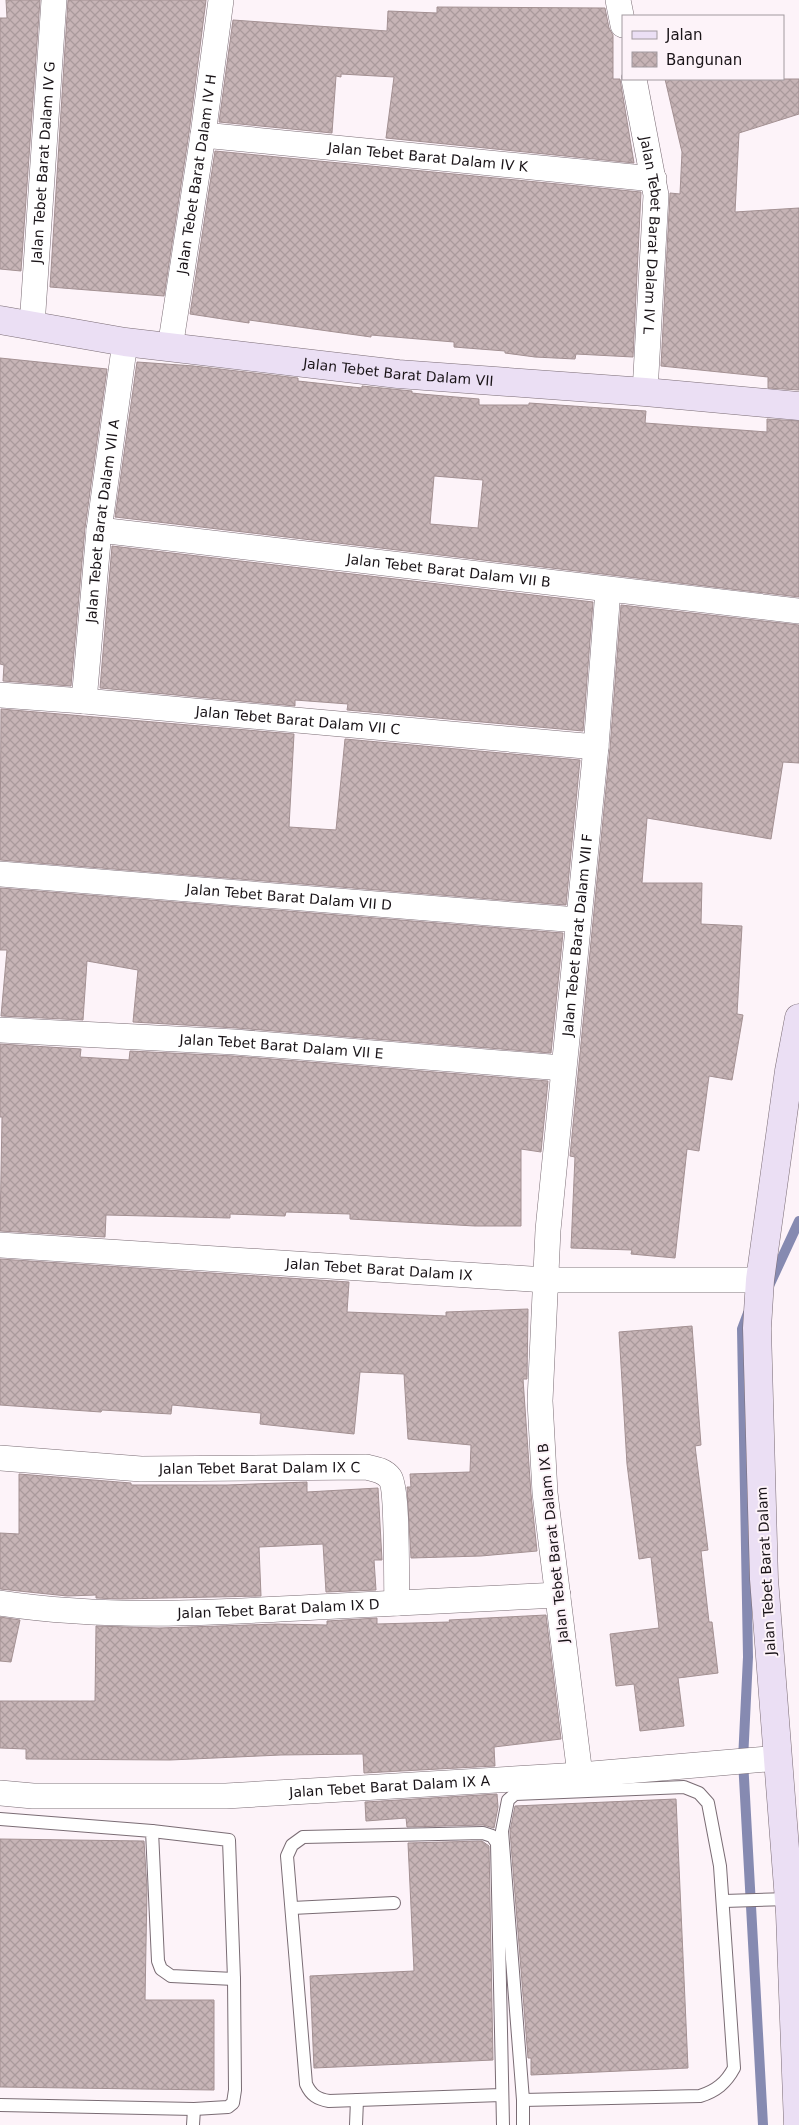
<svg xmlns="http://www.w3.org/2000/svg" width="799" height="2125" font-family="'DejaVu Sans',sans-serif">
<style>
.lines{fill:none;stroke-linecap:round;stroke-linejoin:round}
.stream{stroke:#868ab1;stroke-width:10}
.building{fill:url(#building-cross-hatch);stroke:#a39092;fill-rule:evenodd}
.lane-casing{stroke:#7a6c74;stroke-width:14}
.street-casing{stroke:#7a6c74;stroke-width:26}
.secondary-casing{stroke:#7a6c74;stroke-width:29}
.lane{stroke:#fff;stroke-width:12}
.street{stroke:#fff;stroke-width:25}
.secondary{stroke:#ebdff4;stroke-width:28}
.labels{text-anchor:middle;stroke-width:4;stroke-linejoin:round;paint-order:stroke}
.street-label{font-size:14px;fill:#1a1418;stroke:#fdf3f9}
</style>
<defs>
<pattern id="building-cross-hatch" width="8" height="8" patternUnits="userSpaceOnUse" patternTransform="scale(1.25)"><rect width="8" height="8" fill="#c7b4b6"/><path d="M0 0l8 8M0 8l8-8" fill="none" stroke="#aa9a9c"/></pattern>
</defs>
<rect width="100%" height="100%" fill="#fdf3f9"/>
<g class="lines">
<!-- stream -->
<g class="stream">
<path d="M769,1286L799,1221"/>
<path d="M748,1313L742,1329L748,1657L743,1760L763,2125"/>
</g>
</g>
<!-- building -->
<g class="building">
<path d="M6,0H40L21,271L0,269V18H7Z"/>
<path d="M68,0H206L189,133L164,296L50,287Z"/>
<path d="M437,7L605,8L609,28L613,35V79H620L634,163L386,138L394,77L341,74V77L336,76L332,133L219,122L233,20L387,31L388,11L437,13Z"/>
<path d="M665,79H799V114L739,133L735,212L799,208V390L768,388V377L661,366L670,193L680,194L682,152Z"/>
<path d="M215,151L641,192L633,357L576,354L575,359L535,357L505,353V351L454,347V342L371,335V337L249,320V323L190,314Z"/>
<path d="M0,358L107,369L85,528L71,686L3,681L4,665L0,664Z"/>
<path d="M137,362L194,366L298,378V381L362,388V386L412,391V393L421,394L479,399V405H529V403L646,411L645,423L767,432V419L799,421V597L115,517ZM434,476L483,480L478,528L430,524Z"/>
<path d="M112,546L593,602L583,731L347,710L348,704L295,700V706L100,688Z"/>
<path d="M621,605L799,625V763L783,762L771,839L647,818L642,883H702L701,924L742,926L737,1014L743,1015L732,1080L709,1076L699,1151L687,1149L675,1258L631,1254L632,1250L571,1248L575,1157L570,1156L610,748Z"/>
<path d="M1,709L294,734L289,827L336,830L345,739L580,760L566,905L0,860Z"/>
<path d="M0,888L563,933L551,1053L236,1028L133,1022L138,970L87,961L83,1020L1,1016L7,950H0Z"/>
<path d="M0,1044L81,1049L80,1057L129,1060L130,1051L234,1056L548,1081L541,1152L521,1149V1226H475L350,1219V1214L286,1212L285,1216L230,1214V1218L106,1215L105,1237L0,1231L2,1117H0Z"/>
<path d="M0,1259L349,1282L347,1312L446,1316V1312L528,1309L527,1379H523L531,1494L537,1551L481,1556L411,1558L407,1487H411L410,1474L470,1472L471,1445L408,1439L404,1374L360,1372L354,1434L260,1424L261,1413L172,1405L171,1414L102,1410L101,1412L0,1405Z"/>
<path d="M692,1326L701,1445L695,1446L708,1550L701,1551L709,1622H712L718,1673L678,1678L684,1726L640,1731L634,1684L616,1686L610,1634L659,1628L651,1557L639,1559L627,1464L619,1332Z"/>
<path d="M19,1474L131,1483V1485H227L307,1482V1492L378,1488L382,1560H374L376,1590L326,1592L323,1544L259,1547L261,1596L120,1599L96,1598V1595L67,1596L0,1589V1533L19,1534Z"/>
<path d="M546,1615L561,1739L494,1747L495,1766L364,1773L363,1754L281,1755L170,1760L26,1759V1749L0,1748V1701H95L96,1626L159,1628L277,1624L327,1625V1621L377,1618V1624L450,1622L449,1620Z"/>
<path d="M0,1617L20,1620L11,1662L0,1661Z"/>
<path d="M497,1794L498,1807L494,1828L483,1825L407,1827L406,1818L366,1821L365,1802Z"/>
<path d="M676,1799L688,2068L531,2075V2058H528L510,1831L515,1806Z"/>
<path d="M0,1839L144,1841L147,1889L145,2000H214V2090L0,2087Z"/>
<path d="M482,1841L489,1846L493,2060L314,2068L310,1976L414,1971L408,1843Z"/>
</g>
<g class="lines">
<!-- lane casing -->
<g class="lane-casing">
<g id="lane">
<path d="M684,1787L699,1793L708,1803L720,1866L734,2068C726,2083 716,2091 700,2096L523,2100L502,1831L508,1800L515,1794Z"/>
<path d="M0,1819L152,1831L158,1961L161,1969L171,1976L234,1979"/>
<path d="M724,1901L789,1899"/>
<path d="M292,1908L394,1903"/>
<path d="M501,2095L329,2101C317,2099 311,2095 306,2084L287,1856L292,1845L303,1837L483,1833L492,1836L497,1843L503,2125"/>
<path d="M523,2100V2125"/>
<path d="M0,2105L194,2109L228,2107L233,2103L235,2090L234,1979L229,1840L152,1831"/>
<path d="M193,2125L194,2109"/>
<path d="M356,2125L357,2100"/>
</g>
</g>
<!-- street casing -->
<g class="street-casing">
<g id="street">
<path d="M618,0L623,25"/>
<path id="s1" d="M634,79L656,195L645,392"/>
<path id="s2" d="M203,135L654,179"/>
<path id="s3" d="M32,326L54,0"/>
<path id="s4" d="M170,348L203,135L221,0"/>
<path id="s5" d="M99,530L799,611"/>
<path id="s6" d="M0,695L84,701L596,747"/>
<path id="s7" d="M84,701L99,530L125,342"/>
<path id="s8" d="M0,874L578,920"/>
<path id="s9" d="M0,1030L235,1042L563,1068"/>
<path id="s10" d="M0,1245L546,1280H760"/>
<path id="s11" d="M0,1458L141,1469L366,1467C375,1469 384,1470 390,1478C398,1489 396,1583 397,1603"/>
<path id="s12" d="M0,1603C106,1619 212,1613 318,1607C398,1603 478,1599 558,1595"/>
<path id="s13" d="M580,1775L545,1493L540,1401L548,1230L596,747L608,590"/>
<path id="s14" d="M0,1793L33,1796H226L580,1775L778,1758"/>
</g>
</g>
<!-- secondary casing -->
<g class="secondary-casing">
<g id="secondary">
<path id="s15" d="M0,320L125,342L398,374L645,392L799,406"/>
<path d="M798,2125L790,1913L764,1579L757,1328L760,1280L789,1071L799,1018"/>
</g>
</g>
<!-- lane -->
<use href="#lane" class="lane"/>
<!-- street -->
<use href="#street" class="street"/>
<!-- secondary -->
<use href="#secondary" class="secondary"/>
</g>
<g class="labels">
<!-- street labels -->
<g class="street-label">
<text dy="5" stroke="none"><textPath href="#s2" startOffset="226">Jalan Tebet Barat Dalam IV K</textPath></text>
<text dy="5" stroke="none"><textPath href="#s3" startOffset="164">Jalan Tebet Barat Dalam IV G</textPath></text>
<text dy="5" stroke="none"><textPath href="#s4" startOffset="176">Jalan Tebet Barat Dalam IV H</textPath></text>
<text dy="5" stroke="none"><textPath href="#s1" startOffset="158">Jalan Tebet Barat Dalam IV L</textPath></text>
<text dy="5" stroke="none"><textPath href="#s15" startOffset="402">Jalan Tebet Barat Dalam VII</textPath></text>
<text dy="5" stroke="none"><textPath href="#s7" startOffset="181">Jalan Tebet Barat Dalam VII A</textPath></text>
<text dy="5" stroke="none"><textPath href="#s5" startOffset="352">Jalan Tebet Barat Dalam VII B</textPath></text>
<text dy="5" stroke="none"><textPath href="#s6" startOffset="299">Jalan Tebet Barat Dalam VII C</textPath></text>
<text dy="5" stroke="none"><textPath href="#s8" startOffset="290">Jalan Tebet Barat Dalam VII D</textPath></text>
<text dy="5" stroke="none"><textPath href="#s13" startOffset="844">Jalan Tebet Barat Dalam VII F</textPath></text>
<text dy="5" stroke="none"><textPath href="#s9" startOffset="282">Jalan Tebet Barat Dalam VII E</textPath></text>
<text dy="5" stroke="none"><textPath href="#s10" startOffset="380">Jalan Tebet Barat Dalam IX</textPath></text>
<text dy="5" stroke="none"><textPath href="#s11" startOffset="260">Jalan Tebet Barat Dalam IX C</textPath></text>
<text transform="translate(553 1543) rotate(-96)" y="5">Jalan Tebet Barat Dalam IX B</text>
<text transform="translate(766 1571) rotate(-93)" y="5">Jalan Tebet Barat Dalam</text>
<text dy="5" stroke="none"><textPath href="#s12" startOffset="279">Jalan Tebet Barat Dalam IX D</textPath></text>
<text dy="5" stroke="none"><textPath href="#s14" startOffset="390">Jalan Tebet Barat Dalam IX A</textPath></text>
</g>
</g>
<!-- legend -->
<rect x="622" y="15" width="162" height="65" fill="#fdf3f9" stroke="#a29a9f"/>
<rect x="632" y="31" width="25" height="8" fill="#ebdff4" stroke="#a29a9f"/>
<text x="666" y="40" font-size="15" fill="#1a1418">Jalan</text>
<rect x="632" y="52" width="25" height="15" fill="url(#building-cross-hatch)" stroke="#a29a9f"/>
<text x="666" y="65" font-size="15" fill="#1a1418">Bangunan</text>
</svg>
